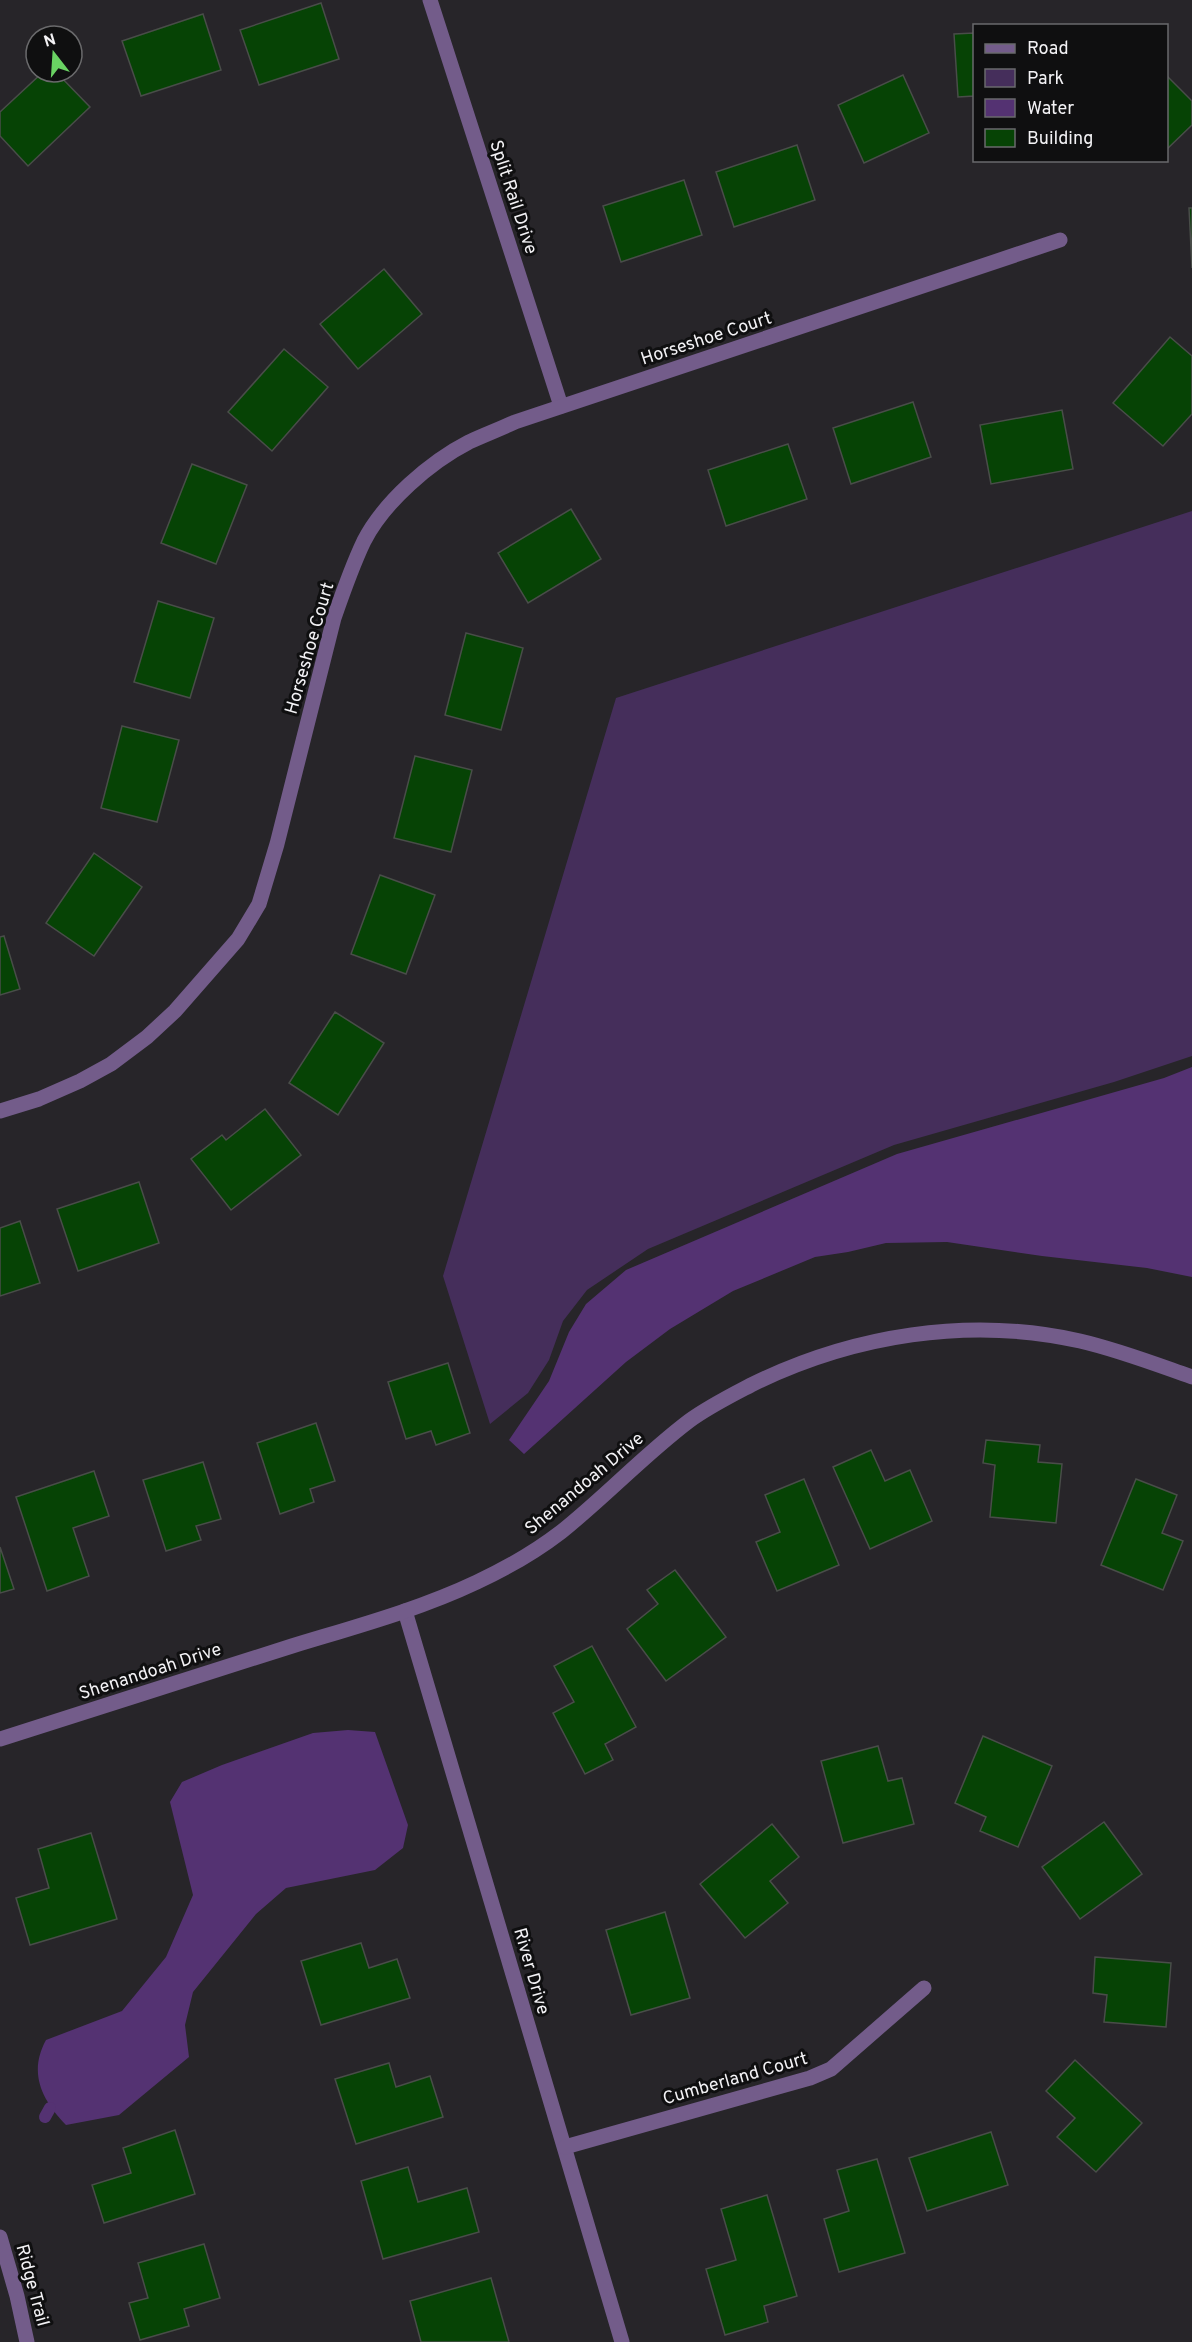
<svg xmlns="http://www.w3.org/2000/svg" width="1192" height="2342" font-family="Overpass,sans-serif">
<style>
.green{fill:#452e5b}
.water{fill:#543272}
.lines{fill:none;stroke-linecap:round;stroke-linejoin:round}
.stream{stroke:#543272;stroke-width:12}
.building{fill:#064305;stroke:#494d49;stroke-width:1.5}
.street{stroke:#735c8a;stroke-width:15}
.labels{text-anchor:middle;stroke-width:6;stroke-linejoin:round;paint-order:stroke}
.street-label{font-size:18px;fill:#f3f2f5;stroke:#0f0f10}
</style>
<rect width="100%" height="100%" fill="#272529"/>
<!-- green -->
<path class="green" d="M1192,511V1056L1114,1082L894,1145L648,1249L587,1290L563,1321L549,1360L528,1393L490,1424L443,1276L616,698Z"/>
<!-- water -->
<g class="water">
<path d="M1192,1067V1277L1147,1268L1042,1256L947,1242L886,1243L848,1252L815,1257L733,1291L670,1329L626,1362L524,1454L509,1440L549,1381L569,1332L586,1304L626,1270L897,1154L1164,1078Z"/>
<path d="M348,1730L375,1732L408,1825L403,1848L375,1870L286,1888L256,1914L193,1992L185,2025L189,2057L119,2115L66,2125C42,2100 28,2073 46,2040L122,2011L166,1957L193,1895L170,1802L182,1782L222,1765L313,1733Z"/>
</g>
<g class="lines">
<!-- stream -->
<path class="stream" d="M45,2117L50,2108"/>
</g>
<!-- building -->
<g class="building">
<path d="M321,3L339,59L259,85L240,30Z"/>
<path d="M203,14L221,70L141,96L122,41Z"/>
<path d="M974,33V96L958,97L954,34Z"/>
<path d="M43,72H56L90,107L28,166L0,136V112Z"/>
<path d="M903,75L929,133L864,163L838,105Z"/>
<path d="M1166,75L1192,101V125L1166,150Z"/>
<path d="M797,145L815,200L734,227L716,172Z"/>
<path d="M684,180L702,235L621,262L603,206Z"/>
<path d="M1189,208H1192V268Z"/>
<path d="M384,269L422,314L358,369L320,324Z"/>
<path d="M1170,337L1192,356V414L1163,446L1113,403Z"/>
<path d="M284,349L328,387L272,451L228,412Z"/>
<path d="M913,402L931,457L851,484L833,428Z"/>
<path d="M1062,410L1073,469L991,484L980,425Z"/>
<path d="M788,444L807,499L726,526L708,470Z"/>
<path d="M192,464L247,485L216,564L161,543Z"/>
<path d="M571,509L601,559L528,603L498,553Z"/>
<path d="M158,601L214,618L190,698L134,682Z"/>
<path d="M466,633L523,648L501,730L445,715Z"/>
<path d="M122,726L179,740L157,822L101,808Z"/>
<path d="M415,756L472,770L451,852L394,838Z"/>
<path d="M94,853L142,887L94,956L46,923Z"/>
<path d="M380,875L435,895L406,974L351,954Z"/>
<path d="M4,936L20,989L0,995V937Z"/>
<path d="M335,1012L384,1043L338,1115L289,1083Z"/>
<path d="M265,1109L301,1155L231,1210L191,1159L222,1135L226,1140Z"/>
<path d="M139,1182L159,1243L78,1271L57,1209Z"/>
<path d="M20,1221L40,1283L0,1296V1228Z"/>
<path d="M448,1363L470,1433L436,1445L431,1431L406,1439L388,1382Z"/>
<path d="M316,1423L335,1481L310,1489L314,1502L280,1514L257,1443Z"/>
<path d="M986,1440L1040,1445L1038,1462L1062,1464L1056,1523L990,1517L995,1465L983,1463Z"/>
<path d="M871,1450L885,1481L910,1470L932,1521L870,1549L833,1467Z"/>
<path d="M203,1462L221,1519L196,1526L201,1540L166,1551L143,1480Z"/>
<path d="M94,1471L109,1516L73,1528L89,1576L47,1591L16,1497Z"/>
<path d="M804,1479L839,1565L777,1591L756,1542L780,1532L765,1495Z"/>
<path d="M1136,1479L1177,1495L1162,1533L1183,1541L1163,1590L1101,1565Z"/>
<path d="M0,1547L14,1589L0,1593Z"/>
<path d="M675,1570L726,1637L666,1681L627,1629L658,1604L647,1590Z"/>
<path d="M592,1646L636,1727L605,1744L613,1760L585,1774L553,1713L574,1702L554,1666Z"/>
<path d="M983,1736L1052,1766L1018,1847L980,1831L986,1817L955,1803Z"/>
<path d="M878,1746L888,1781L902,1778L914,1824L843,1843L821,1761Z"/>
<path d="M1104,1822L1142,1874L1080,1919L1042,1867Z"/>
<path d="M772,1824L799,1857L770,1881L788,1903L745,1938L700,1884Z"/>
<path d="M91,1833L117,1919L30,1945L16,1898L49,1888L38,1849Z"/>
<path d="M665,1912L690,1998L631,2015L606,1930Z"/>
<path d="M361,1943L369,1968L397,1959L410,1998L321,2025L301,1961Z"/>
<path d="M1095,1957L1171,1963L1166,2027L1104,2022L1107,1995L1093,1993Z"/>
<path d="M1075,2060L1142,2123L1096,2172L1057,2137L1075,2118L1046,2091Z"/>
<path d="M389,2063L396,2087L430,2076L443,2117L356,2144L335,2079Z"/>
<path d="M175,2130L195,2194L104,2223L92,2185L131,2173L123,2148Z"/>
<path d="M991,2132L1008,2185L927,2211L909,2158Z"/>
<path d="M877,2159L905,2253L839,2272L824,2219L849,2211L837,2170Z"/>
<path d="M408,2167L418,2202L467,2188L479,2232L383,2259L361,2181Z"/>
<path d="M767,2195L797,2296L764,2306L768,2322L725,2335L706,2269L736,2260L721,2209Z"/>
<path d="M204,2244L220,2298L184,2309L189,2326L140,2340L129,2303L148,2298L138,2263Z"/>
<path d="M491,2278L509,2342H421L410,2301Z"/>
</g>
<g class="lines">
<!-- street -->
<g class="street">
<path d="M430,0L561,406"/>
<path d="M0,1111L39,1099L80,1081L111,1064L147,1037L175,1011L238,939L259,904L277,844L334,618C343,592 352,566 364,541C384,502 430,462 469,442C484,435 500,429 515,422L1060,240"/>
<path d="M405,1611L622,2342"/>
<path d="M0,1739C97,1708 195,1677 292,1646C354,1627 418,1610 477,1582C507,1568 535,1552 561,1532C605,1497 644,1455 689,1421C708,1407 730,1396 751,1385C852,1335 969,1316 1080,1341C1119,1350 1155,1364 1192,1377"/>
<path d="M565,2147L810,2078L831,2069L924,1988"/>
<path d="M0,2237L17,2296L27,2342"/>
</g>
</g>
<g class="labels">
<!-- street labels -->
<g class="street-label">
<text transform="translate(514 197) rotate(72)" y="6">Split Rail Drive</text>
<text transform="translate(706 338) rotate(-18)" y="6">Horseshoe Court</text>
<text transform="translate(309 648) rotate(-74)" y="6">Horseshoe Court</text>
<text transform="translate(584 1483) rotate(-40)" y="6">Shenandoah Drive</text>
<text transform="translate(150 1671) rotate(-18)" y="6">Shenandoah Drive</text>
<text transform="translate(532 1971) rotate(74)" y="6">River Drive</text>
<text transform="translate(735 2078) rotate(-16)" y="6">Cumberland Court</text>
<text transform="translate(33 2285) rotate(75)" y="6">Ridge Trail</text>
</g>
</g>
<!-- legend -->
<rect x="973" y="24" width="195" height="138" fill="#0f0f10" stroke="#6a6a6c" stroke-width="1.5"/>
<rect x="985" y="44" width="30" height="9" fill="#735c8a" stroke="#6a6a6c" stroke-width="1.5"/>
<text x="1027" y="54" font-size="18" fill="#f3f2f5">Road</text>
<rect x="985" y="69" width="30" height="18" fill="#452e5b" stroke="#6a6a6c" stroke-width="1.5"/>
<text x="1027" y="84" font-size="18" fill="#f3f2f5">Park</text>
<rect x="985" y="99" width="30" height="18" fill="#543272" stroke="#6a6a6c" stroke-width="1.5"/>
<text x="1027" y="114" font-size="18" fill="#f3f2f5">Water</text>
<rect x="985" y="129" width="30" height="18" fill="#064305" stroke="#6a6a6c" stroke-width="1.5"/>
<text x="1027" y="144" font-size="18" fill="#f3f2f5">Building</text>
<!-- north arrow -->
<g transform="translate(54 54) rotate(343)"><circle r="28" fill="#0f0f10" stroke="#6a6a6c" stroke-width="1.5"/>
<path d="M0-4.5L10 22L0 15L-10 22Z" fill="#6ad363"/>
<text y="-9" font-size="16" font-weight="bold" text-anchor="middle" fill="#f3f2f5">N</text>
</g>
</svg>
